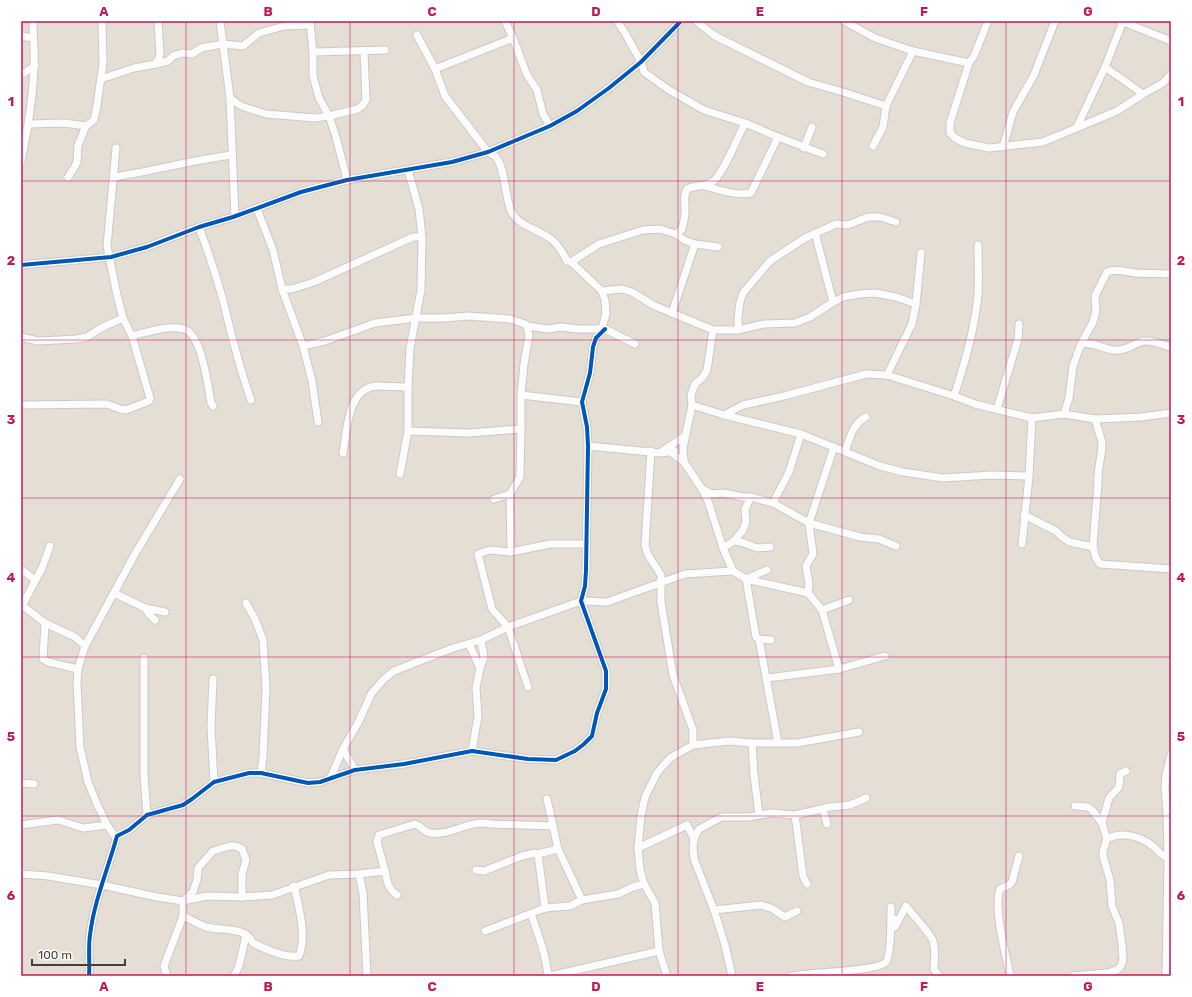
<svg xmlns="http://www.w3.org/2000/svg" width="1192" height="997" font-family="Rubik,sans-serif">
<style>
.residential{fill:#e5ded5}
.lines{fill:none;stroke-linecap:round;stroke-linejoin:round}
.minor-casing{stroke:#cdc9c4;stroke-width:9}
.minor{stroke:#fdfcfc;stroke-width:7}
.cycleway-casing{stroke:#fff;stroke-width:6}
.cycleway{stroke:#0057b8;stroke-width:4}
.grid{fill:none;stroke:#c2185b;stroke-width:1;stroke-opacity:0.55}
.neatline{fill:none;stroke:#c2185b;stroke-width:1.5}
.grid-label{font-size:13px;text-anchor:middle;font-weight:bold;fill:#c2185b}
</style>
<rect width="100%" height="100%" fill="#f0ede8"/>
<!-- residential -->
<rect class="residential" x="21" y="21" width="1150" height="955"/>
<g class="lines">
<!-- minor casing -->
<g class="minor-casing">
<g id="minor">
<path d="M220,21L230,98L241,106L266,114L315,118L329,116L358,109L362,106L366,100L364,51"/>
<path d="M505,21L513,38L527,75L537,90L543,114L550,126"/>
<path d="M617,21L625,33L641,62L644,72L669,90L704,110L745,123C738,136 723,176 711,183C703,187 695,185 687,189C683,198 685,199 685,208C686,215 683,223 682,229L676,234"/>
<path d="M696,21L715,36L808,82L843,92L886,106"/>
<path d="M844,21L875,38L913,51L969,63"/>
<path d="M988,21L974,56L969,63L950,123V133L955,138L965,143L989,148L1043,142L1117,111L1143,94L1163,83L1171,74"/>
<path d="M1121,21L1171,41"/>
<path d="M310,22L313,52V76L319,98L329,116L336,137L347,180"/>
<path d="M417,35L435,69L445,96L488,152C490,153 494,155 496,157C505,168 505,197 511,211C518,226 538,229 551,239C558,244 563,253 567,261L571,262L602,291L605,300L606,314L602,328L605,329"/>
<path d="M21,36L33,38"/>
<path d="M313,52L385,50"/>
<path d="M156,64L160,55L158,21"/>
<path d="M1105,67L1143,94"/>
<path d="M435,69L513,38"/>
<path d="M21,72L24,73L35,66"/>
<path d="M101,79L134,68L156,64L168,61L173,56L182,53L192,54L201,48L223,44L243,46L259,33L284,26L310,25"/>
<path d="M230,98L235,217"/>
<path d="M745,123L778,137L823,154"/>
<path d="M29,124L64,123L86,126"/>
<path d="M1077,127L1105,67L1123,21"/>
<path d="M873,146L883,127L886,106L913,51"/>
<path d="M1003,147L1013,112L1034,75L1055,21"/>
<path d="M804,148L812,127"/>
<path d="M21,162C27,131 33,99 34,67C35,52 33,36 33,21"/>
<path d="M68,177L74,168L77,162L78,145L86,126L94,120L97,105L103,63L102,21"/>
<path d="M114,177C154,171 192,160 232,155"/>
<path d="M705,186C720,190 736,196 751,193L778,137"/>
<path d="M257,209L273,250L282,289L303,346L312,381L318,422"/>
<path d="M199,227C208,251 216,275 223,300C231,334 239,367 251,400"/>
<path d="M815,233L833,302"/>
<path d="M571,262L599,244L643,230L660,229L676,234L684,240L695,244L718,247"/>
<path d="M21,265L111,257L147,247L199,227L233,217L301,192L347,180L452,162L488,152L550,126L577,111L609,88L641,62L681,21"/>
<path d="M282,289H292L314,282L413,237H422"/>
<path d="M602,291L622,289L632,292L653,305L713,330H738L764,324L795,323L810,317L827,306L843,297L859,294L875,293L896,297L916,304"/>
<path d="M672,313L695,244"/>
<path d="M738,330V318L740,302L743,293L770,261L805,238L836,224L848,225L868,217H880L896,222"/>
<path d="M132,336C148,332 167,325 184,329C202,334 208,387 211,403L213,406"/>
<path d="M21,337L38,341L76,339L87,337L101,328L123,318"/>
<path d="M1081,344C1093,341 1102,349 1114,350C1125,352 1134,343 1144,341C1154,340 1162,345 1171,347"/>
<path d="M303,346L325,341L375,323L416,318H444L468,316L510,319L525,324L527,326L548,329L561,327L578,329H605L635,344"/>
<path d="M887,375L912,324L916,304L921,253"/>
<path d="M521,395L582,402"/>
<path d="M954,396C965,363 975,329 978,294C979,278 978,262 978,245"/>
<path d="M21,405L107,404L120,409L126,410L149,401L150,398L132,336L123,318L117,295L107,246L116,148"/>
<path d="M692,405L724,415L801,434L880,466L903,472L943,478L991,475L1029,476"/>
<path d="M997,409L1018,339L1019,324"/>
<path d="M1064,414L1069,398L1073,366L1081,344L1093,322L1096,311L1095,296L1107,272C1116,268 1126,272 1136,273C1147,274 1159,273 1171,274"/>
<path d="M724,415L743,405L784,396L866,374L887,375L954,396L975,404L1032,418L1064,414L1095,419L1141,417L1171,413"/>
<path d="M1095,419C1097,427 1101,436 1102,444C1102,457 1097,469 1098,482L1093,547L1096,558L1100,564L1171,569"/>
<path d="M408,431L469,433L521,429"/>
<path d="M588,446L661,453L675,451"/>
<path d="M651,451L645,545L648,555L661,575V602L673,675L693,730V745"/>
<path d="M845,451C850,438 853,423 866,417"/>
<path d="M661,452L685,436"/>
<path d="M343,453C347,431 347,389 376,386C387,386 398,387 408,387"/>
<path d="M672,453L684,462L702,489L708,501L723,548L733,571L746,579L767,570"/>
<path d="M684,462L683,448L692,405L691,395L695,384L703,377L707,370L713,330"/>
<path d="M400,474L408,431V387L410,348L421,290L422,237L419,209L408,170"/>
<path d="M702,489L712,494L723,493L744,497H751L773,503L809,523L860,537L879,539L896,546"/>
<path d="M510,494L511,552"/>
<path d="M494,499L510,494L520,477L521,429V395L524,364L529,336L527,326"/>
<path d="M773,503L789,472L801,434"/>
<path d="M1024,515L1056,531L1062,537L1070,542L1093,547"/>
<path d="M734,541L741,542L757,548L770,547"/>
<path d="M1022,544L1029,476L1032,418"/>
<path d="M723,548L734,541L743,530L746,522L745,509L751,497"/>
<path d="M21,569L35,580"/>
<path d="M114,593L145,608L165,612"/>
<path d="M808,593L809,584L806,566L813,554L809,523L834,447"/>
<path d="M246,603L255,619L263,640L266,689L263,757L261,773"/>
<path d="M23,606L45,623L75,637L85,646"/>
<path d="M21,608L42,568L50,546"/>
<path d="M145,608L149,614L155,620"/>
<path d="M822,610L849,600"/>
<path d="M45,623L43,659L48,662L78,669"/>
<path d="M759,639L778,743"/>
<path d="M771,640L759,639L756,637L746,579L808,593L822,610L839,669"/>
<path d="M469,644L480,668"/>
<path d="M144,658V775L147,815"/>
<path d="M767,678L839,669L885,656"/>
<path d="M213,679L211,727L214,782"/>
<path d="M528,687L508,627L492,609L478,554L490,550L511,552L550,544H587"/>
<path d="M752,743L754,775L759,815"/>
<path d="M343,749L355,770"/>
<path d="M472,751L478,716L476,688L480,668L484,657L481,640"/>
<path d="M330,779L343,749L359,721L371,694L383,680L394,671L453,648L481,640L508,627L581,601L607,602L685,574L733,571"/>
<path d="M21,783L34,784"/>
<path d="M823,809L827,824"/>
<path d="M795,815L803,876L807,884"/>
<path d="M1102,823L1109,798L1119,787L1120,774L1126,771"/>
<path d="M21,825L58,820L83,828L107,825"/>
<path d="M553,826L558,849L582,900"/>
<path d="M117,836L114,835L107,825L97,804L88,782L80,747L77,683L78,669L85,646L135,554L180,479"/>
<path d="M1107,839C1121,831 1141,836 1154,847C1160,852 1160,855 1168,858"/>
<path d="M638,848L687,825L694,839"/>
<path d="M538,854L545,908"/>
<path d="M476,870L484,871L522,856L535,853L538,854L558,849"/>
<path d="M385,871C387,881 388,889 397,895"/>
<path d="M21,874L48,876L102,885L157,897L183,901L207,896L242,897L272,895L329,875L359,874L385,871L377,842L379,835L415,824C421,826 425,833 431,833C451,836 470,819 490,824L553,826L547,799"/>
<path d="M359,874L363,893L367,976"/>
<path d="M714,910L761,905L771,908L785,917L797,911"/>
<path d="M531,914C538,934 546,955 548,976"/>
<path d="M183,916C190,919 198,924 206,927C221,931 246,926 253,943C265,949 286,958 299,956C307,936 299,907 294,886"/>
<path d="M894,919L895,927L906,906C912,914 931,934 933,941C936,950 934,960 934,969L939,976"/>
<path d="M485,931L545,908L570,906L582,900L618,894L633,887L644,884"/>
<path d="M89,976C90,963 88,949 90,935C94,901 108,869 117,836L129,830L147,815L183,805L192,799L214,782L249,773H261L308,783L320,782L355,770L404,764L472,751L528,759L556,760L575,751L584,744L592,736L597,713L606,689V671L581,601L585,586L586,570L588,446L587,427L582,402L590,373L593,347L596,338L605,329"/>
<path d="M167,976L164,966L183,916V901L193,892L197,880L198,868L213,851L230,846H236L242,849L246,860L242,874V897"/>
<path d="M234,976L239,966L246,935"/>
<path d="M550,976L659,951"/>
<path d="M667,976L659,951L655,903L644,884L640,870L638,848L641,816L645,797L657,773L670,758L693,745L729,741L752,743H797L859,732"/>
<path d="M732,976L725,945L714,910L694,859L693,848L694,839L699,829L722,817H749L771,813L795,815L830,807L850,805L866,798"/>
<path d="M791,976C808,972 877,972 886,962C891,956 891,917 891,907"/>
<path d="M1010,976C1006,954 993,909 1000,889L1009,885L1012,882L1019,856"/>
<path d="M1073,976L1107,973L1117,970L1121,966L1123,960L1122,945L1119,923L1112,906L1110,880L1103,856V851L1107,839L1102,823L1092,810L1088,807L1075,806"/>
<path d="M1166,976L1168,858L1167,812L1165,788L1166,775L1171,754"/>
</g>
</g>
<!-- minor -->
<use href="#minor" class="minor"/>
<!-- cycleway casing -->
<g class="cycleway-casing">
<g id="cycleway">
<path d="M21,265L111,257L147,247L199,227L233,217L301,192L347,180L452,162L488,152L550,126L577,111L609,88L641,62L681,21"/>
<path d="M89,976C90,963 88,949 90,935C94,901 108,869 117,836L129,830L147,815L183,805L192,799L214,782L249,773H261L308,783L320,782L355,770L404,764L472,751L528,759L556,760L575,751L584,744L592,736L597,713L606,689V671L581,601L585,586L586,570L588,446L587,427L582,402L590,373L593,347L596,338L605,329"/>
</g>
</g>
<!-- cycleway -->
<use href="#cycleway" class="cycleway"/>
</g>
<!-- grid -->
<path class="grid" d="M186,21V976M350,21V976M514,21V976M678,21V976M842,21V976M1006,21V976M21,181H1171M21,340H1171M21,498H1171M21,657H1171M21,816H1171"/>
<!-- border -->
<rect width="1192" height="997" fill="none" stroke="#ffffff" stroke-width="44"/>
<!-- scale -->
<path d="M32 959v6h93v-6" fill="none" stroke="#473e34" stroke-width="2"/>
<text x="38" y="959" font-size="12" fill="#473e34" stroke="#ffffff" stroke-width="3" paint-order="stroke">100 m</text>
<rect x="22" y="22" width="1148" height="953" class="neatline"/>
<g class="grid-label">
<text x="104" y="16">A</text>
<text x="268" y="16">B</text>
<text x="432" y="16">C</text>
<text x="596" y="16">D</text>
<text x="760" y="16">E</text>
<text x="924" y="16">F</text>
<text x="1088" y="16">G</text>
<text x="11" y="106">1</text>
<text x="1181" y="106">1</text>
<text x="11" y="265">2</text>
<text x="1181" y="265">2</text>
<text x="11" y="424">3</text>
<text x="1181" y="424">3</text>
<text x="11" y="582">4</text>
<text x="1181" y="582">4</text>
<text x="11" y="741">5</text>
<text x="1181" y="741">5</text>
<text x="11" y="900">6</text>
<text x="1181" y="900">6</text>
<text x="104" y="991">A</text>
<text x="268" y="991">B</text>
<text x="432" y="991">C</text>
<text x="596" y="991">D</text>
<text x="760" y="991">E</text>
<text x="924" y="991">F</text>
<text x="1088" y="991">G</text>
</g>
</svg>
